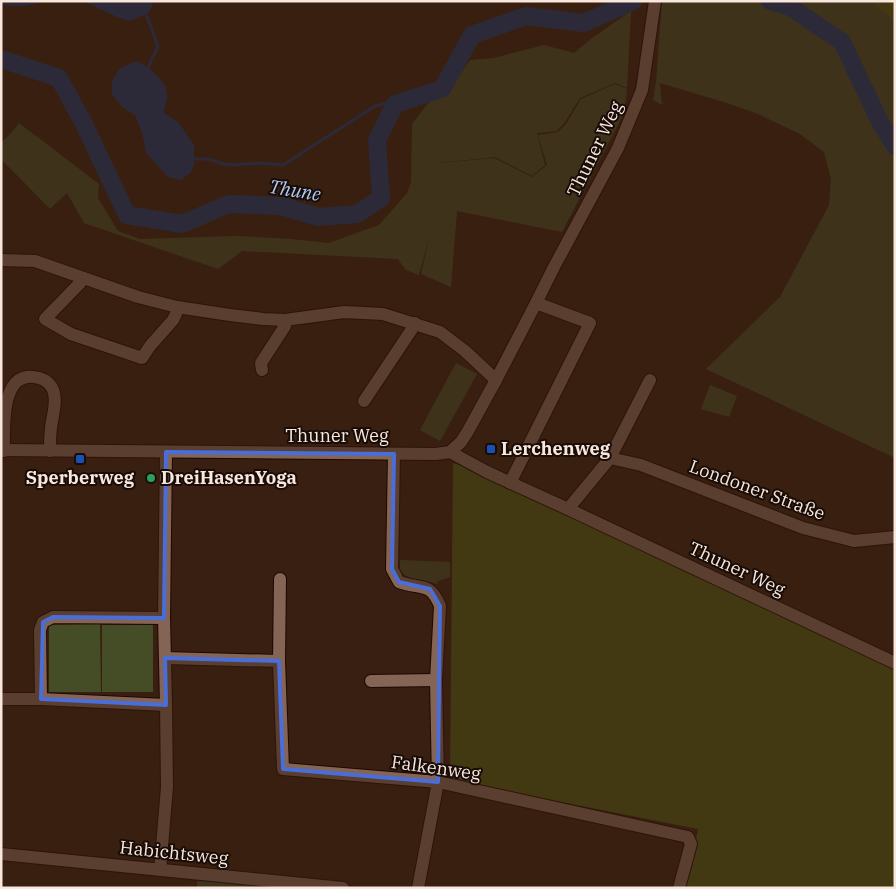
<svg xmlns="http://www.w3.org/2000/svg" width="896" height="889" font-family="'IBM Plex Serif',serif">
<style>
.green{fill:#454d26}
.forest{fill:#4e5917}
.water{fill:#1e3968}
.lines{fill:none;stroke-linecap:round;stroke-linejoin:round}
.stream{stroke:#1e3968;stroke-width:3}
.river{stroke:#1e3968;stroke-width:18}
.minor-casing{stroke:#1f0800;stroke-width:14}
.minor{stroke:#836455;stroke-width:12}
.marked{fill:none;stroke:#496dd9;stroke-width:4;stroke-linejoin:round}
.transit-dot{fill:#1a4fb4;stroke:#180c07;stroke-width:2}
.leisure-dot{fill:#2e9e5b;stroke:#180c07;stroke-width:2}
.labels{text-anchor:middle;stroke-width:4;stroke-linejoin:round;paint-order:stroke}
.street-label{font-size:18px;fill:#f9e7de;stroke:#180c07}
.poi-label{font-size:18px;font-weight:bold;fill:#f9e7de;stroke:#180c07;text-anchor:start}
.water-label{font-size:19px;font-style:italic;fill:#afcbf9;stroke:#180c07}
</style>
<rect width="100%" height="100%" fill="#391f11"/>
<!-- green -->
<g class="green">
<path d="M662,1H870L895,21V458L706,369L780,297L829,205L831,179L824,152L800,134L758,114L727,103L660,83L662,105L653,100L656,82Z"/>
<path d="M631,11L627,88L615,83L580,98L565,122L557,131L537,133L545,165L532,176L495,157L429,164L494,158L532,177L547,165L538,135L558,132L566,124L581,99L615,84L627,89L624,113L562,232L457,211L451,287L421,274L430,234L419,275L406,270L398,259L242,251L218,269L84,223L67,193L50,209L1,159V143L11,133L19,123L99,184L98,198L118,231L140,239L238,236L291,239L329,243L379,225L407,193L411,182L412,124L429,102L449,90L470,60L494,58L544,45L574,53L592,38Z"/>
<path d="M456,363L477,374L440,441L420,430Z"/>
<path d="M710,385L737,396L729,417L701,409Z"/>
<path d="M400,560L450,562V577L438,581L437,584C426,579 405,581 400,569C400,566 400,563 400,560Z"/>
<path d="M100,624L101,692H49V625Z"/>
<rect x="102" y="625" width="51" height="67"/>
<path d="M197,881L238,882L289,888H197Z"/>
</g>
<!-- forest -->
<g class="forest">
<path d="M870,1H895V21Z"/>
<path d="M453,463L494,476L895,663V888H686L698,829L450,780Z"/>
</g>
<!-- water -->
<g class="water">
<path d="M1,1H41C27,8 15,7 1,4Z"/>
<path d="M83,1H151L153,5L148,13L130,21L117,17Z"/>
<path d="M136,61C147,66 167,80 167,94C168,101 164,106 164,113L178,122L188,136L194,145V165L191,172L181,180L168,177L146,153L142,132L135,115L122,107L112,94V81L119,69Z"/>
</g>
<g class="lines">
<!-- stream -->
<g class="stream">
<path d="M146,14L158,46L148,68"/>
<path d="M194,159H209L223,164L232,165L259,163L283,165L375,106L383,104H395"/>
</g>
<!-- river -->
<g class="river">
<path d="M770,1L790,7L842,42L880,122L895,146"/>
<path d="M1,59L59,78L84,124L127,215L182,224L229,204L281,206L318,217L357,214L381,198L377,140L395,104L442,89L472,35L526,16L584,23L633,1"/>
</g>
<!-- minor casing -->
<g class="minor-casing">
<g id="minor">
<path d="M1,260L35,261L138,297L177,307L230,315L263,319L285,320L344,312L383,314L440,332L465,351L496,380"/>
<path d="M83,278L80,283L45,319L71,334L142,358L150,346L173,320L176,314L177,307"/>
<path d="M262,370L261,363L285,326V320"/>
<path d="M364,401L412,329L415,323"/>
<path d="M1,450L436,454L450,452L461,442L468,431L496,380L536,303L554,267L618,148L642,90L655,1"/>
<path d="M4,451C4,427 0,367 39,378C46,380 52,385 54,393C57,404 52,417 51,428C50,435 50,443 50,451"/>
<path d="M450,452L487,472L568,509L895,663"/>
<path d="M394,454L392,569L399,582C421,590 430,581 440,606L436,680L438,782L418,888"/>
<path d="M610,458L641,465L803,528L854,541L895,537"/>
<path d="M510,483L590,323L536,303"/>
<path d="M568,509L610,458L650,380"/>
<path d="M165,658L279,661L283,769L438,782L688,837L691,844L679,888"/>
<path d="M279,661L280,579"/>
<path d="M371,681L436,680"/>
<path d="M1,699H41L166,705L164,618L166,452"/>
<path d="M41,699L40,630L43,622L53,617L164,618"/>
<path d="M1,854L343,888"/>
<path d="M160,870L167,787L166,705"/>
</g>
</g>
<!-- minor -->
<use href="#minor" class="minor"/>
</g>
<!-- marked area -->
<path d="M0 0H896V889H0ZM166,452L394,454L392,569L399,582L430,589L440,606L438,782L283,769L279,661L165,658L166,705L41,699L43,622L53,617L164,618Z" fill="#391f11" fill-opacity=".55" fill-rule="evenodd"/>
<path class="marked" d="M166,452L394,454L392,569L399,582L430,589L440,606L438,782L283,769L279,661L165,658L166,705L41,699L43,622L53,617L164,618Z"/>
<!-- markers -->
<g class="transit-dot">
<rect x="486" y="444" width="10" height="10" rx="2.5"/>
<rect x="75" y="454" width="10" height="10" rx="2.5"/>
</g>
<circle class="leisure-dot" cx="151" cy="478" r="5"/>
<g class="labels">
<!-- street labels -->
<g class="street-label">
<text transform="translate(595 149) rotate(-64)" y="6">Thuner Weg</text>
<text x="337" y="442">Thuner Weg</text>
<text transform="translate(757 490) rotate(20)" y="6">Londoner Straße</text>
<text transform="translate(737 569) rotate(25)" y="6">Thuner Weg</text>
<text transform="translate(436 768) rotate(8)" y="6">Falkenweg</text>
<text transform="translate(174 853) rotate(6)" y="6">Habichtsweg</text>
</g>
<!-- poi labels -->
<g class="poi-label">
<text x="501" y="455">Lerchenweg</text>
<text x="80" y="484" text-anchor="middle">Sperberweg</text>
<text x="161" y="484">DreiHasenYoga</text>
</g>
<!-- water labels -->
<g class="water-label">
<text transform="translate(295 190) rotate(9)" y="7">Thune</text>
</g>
</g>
<!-- border -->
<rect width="896" height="889" fill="none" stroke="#f9e7de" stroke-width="5"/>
</svg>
